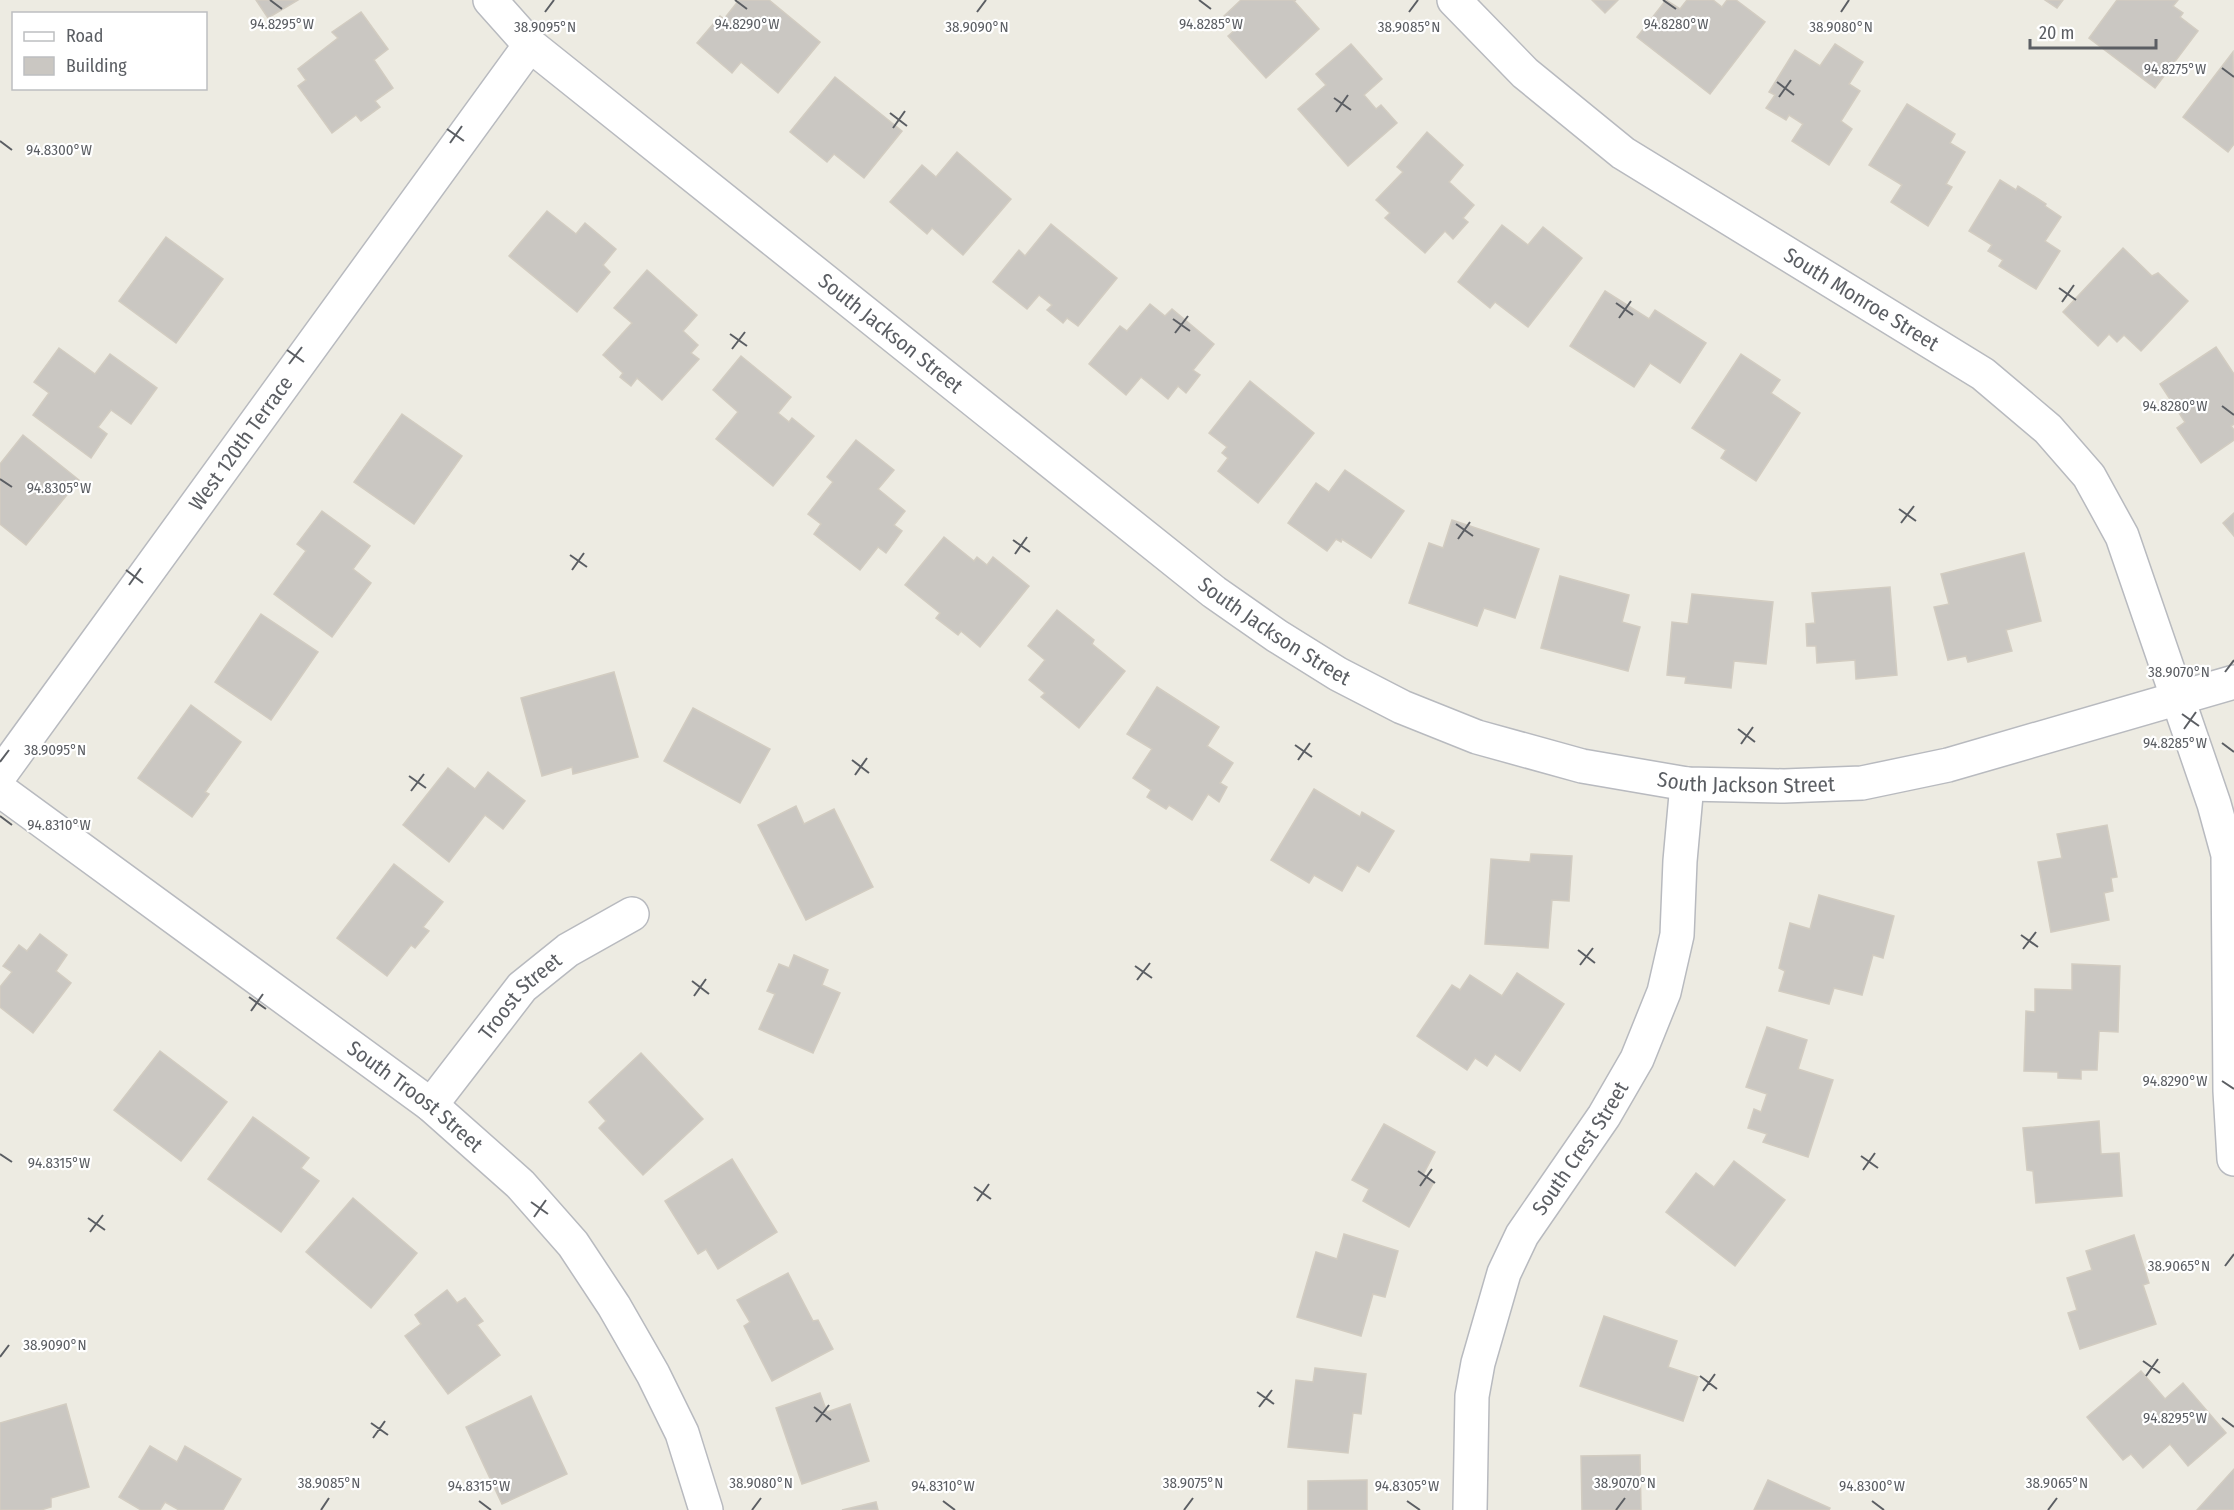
<svg xmlns="http://www.w3.org/2000/svg" width="2234" height="1510" font-family="'Fira Sans Condensed',sans-serif">
<style>
.building{fill:#cac7c2;stroke:#d2ccc1;stroke-width:1.5}
.lines{fill:none;stroke-linecap:round;stroke-linejoin:round}
.minor-casing{stroke:#b8babf;stroke-width:36}
.minor{stroke:#fff;stroke-width:33}
.ticks{fill:none;stroke:#5b5e63;stroke-width:2}
.labels{text-anchor:middle;stroke-width:4.5;stroke-linejoin:round;paint-order:stroke}
.street-label{font-size:21px;fill:#5b5e63;stroke:#fff}
.ticks-label{font-size:15px;text-anchor:middle;fill:#5b5e63;stroke:#fff;stroke-width:4.5;stroke-linejoin:round;paint-order:stroke}
</style>
<rect width="100%" height="100%" fill="#edebe2"/>
<!-- building -->
<g class="building">
<path d="M256,0H298L268,18Z"/>
<path d="M739,0H769L820,42L778,93L741,62L732,73L697,43L720,16L724,19Z"/>
<path d="M1241,0H1296L1294,1L1319,29L1266,78L1228,36L1236,29L1224,16Z"/>
<path d="M1592,0H1618L1605,13Z"/>
<path d="M1666,0L1680,9L1687,0H1713L1722,7L1727,0H1736L1765,22L1710,94L1637,37Z"/>
<path d="M2045,0H2063L2057,8Z"/>
<path d="M2117,0H2178L2173,6L2183,13L2180,17L2198,31L2155,88L2089,38Z"/>
<path d="M361,12L388,49L374,60L393,88L375,101L380,107L361,121L356,115L332,133L298,86L306,80L298,69L338,38L332,32Z"/>
<path d="M1351,44L1382,79L1364,95L1376,109L1381,105L1397,123L1348,166L1298,109L1326,85L1316,74Z"/>
<path d="M1835,44L1863,62L1849,84L1860,91L1841,121L1852,129L1829,165L1792,141L1803,124L1789,115L1786,120L1766,108L1775,95L1769,92L1795,50L1820,66Z"/>
<path d="M2233,52L2234,144L2228,152L2183,117Z"/>
<path d="M835,77L902,131L864,178L834,154L827,162L790,132Z"/>
<path d="M1907,104L1955,134L1950,143L1965,152L1946,184L1952,187L1928,226L1891,202L1902,185L1869,165Z"/>
<path d="M1427,132L1463,165L1449,182L1474,205L1463,218L1468,222L1453,239L1445,231L1425,253L1385,218L1390,213L1376,200L1403,172L1397,167Z"/>
<path d="M957,152L1011,199L963,255L932,228L927,234L890,202L922,165L936,177Z"/>
<path d="M2000,180L2016,190L2018,186L2046,204L2045,206L2061,217L2045,241L2060,251L2036,289L1999,266L2003,260L1988,251L1992,245L1969,231Z"/>
<path d="M547,211L576,234L585,223L616,249L603,265L610,272L577,312L509,256Z"/>
<path d="M1051,224L1117,278L1078,326L1067,318L1063,323L1047,310L1052,305L1039,295L1027,309L993,282L1019,250L1025,256Z"/>
<path d="M1502,225L1528,245L1543,227L1582,258L1528,327L1495,302L1490,308L1458,282Z"/>
<path d="M166,237L223,279L176,343L119,301Z"/>
<path d="M2123,248L2152,276L2158,273L2188,301L2141,351L2124,335L2117,342L2109,334L2098,346L2063,312Z"/>
<path d="M647,270L697,315L683,331L698,345L691,353L699,359L662,400L637,378L631,386L620,377L623,373L603,355L632,323L614,308Z"/>
<path d="M1605,291L1649,319L1655,310L1706,343L1680,383L1650,363L1634,387L1570,346Z"/>
<path d="M1150,304L1165,316L1172,309L1214,344L1193,370L1200,375L1186,393L1178,386L1168,399L1141,377L1126,395L1089,364L1120,326L1127,331Z"/>
<path d="M2216,347L2234,374V424L2231,426L2234,430V440L2201,463L2177,428L2185,422L2160,384Z"/>
<path d="M59,348L95,374L110,354L157,388L131,424L111,410L98,427L107,434L91,458L33,415L49,393L34,382Z"/>
<path d="M1741,354L1780,380L1771,393L1800,413L1756,481L1721,458L1726,450L1692,428Z"/>
<path d="M741,356L791,397L778,413L789,422L792,418L814,436L773,486L716,439L738,412L713,390Z"/>
<path d="M1250,381L1314,433L1258,503L1218,471L1228,458L1222,453L1227,447L1209,433Z"/>
<path d="M402,414L462,456L414,524L354,482Z"/>
<path d="M23,435L79,480L26,545L0,524V464Z"/>
<path d="M856,440L894,470L878,489L905,511L894,525L902,531L886,553L878,547L860,570L814,534L821,524L808,514L833,482L827,477Z"/>
<path d="M1345,470L1404,511L1371,558L1342,539L1341,542L1336,539L1327,551L1288,523L1316,483L1329,492Z"/>
<path d="M322,511L370,546L353,569L371,583L332,637L274,594L306,551L297,544Z"/>
<path d="M2234,513V536L2223,523Z"/>
<path d="M1452,520L1539,549L1515,618L1484,608L1477,626L1409,603L1429,543L1443,548Z"/>
<path d="M944,537L974,561L977,557L987,565L993,557L1029,586L980,647L961,631L958,635L936,618L940,613L905,585Z"/>
<path d="M2024,553L2041,621L2006,630L2012,651L1968,662L1966,656L1948,660L1934,607L1949,604L1941,574Z"/>
<path d="M1560,576L1629,595L1622,622L1640,627L1628,671L1541,648Z"/>
<path d="M1890,587L1897,675L1856,679L1855,660L1817,663L1816,646H1807L1806,624L1815,623L1812,593Z"/>
<path d="M1692,594L1773,602L1766,664L1734,661L1731,688L1685,683L1686,677L1667,675L1672,622L1688,624Z"/>
<path d="M1057,610L1094,640L1092,644L1125,671L1079,728L1041,697L1045,693L1029,680L1045,660L1028,646Z"/>
<path d="M261,614L318,652L271,720L215,682Z"/>
<path d="M614,672L638,757L573,774L572,767L542,776L521,698Z"/>
<path d="M1157,687L1219,727L1207,746L1233,763L1220,783L1227,787L1219,802L1208,794L1192,820L1169,805L1166,809L1147,797L1151,790L1133,778L1152,749L1127,734Z"/>
<path d="M191,705L241,742L205,792L209,794L192,817L138,778Z"/>
<path d="M693,708L770,749L740,803L664,761Z"/>
<path d="M448,768L475,789L488,772L525,801L503,829L485,815L449,862L403,825Z"/>
<path d="M1314,789L1360,817L1362,812L1394,831L1369,872L1357,865L1342,891L1314,875L1309,883L1271,860Z"/>
<path d="M796,806L804,824L834,809L873,887L806,920L758,825Z"/>
<path d="M2107,825L2117,877L2111,878L2113,891L2104,893L2109,920L2051,932L2038,862L2062,858L2057,834Z"/>
<path d="M1531,854L1572,856L1569,901L1552,900L1548,948L1485,944L1491,859L1530,862Z"/>
<path d="M394,864L443,902L423,927L429,931L415,948L411,945L387,976L337,938Z"/>
<path d="M1819,895L1894,916L1883,958L1873,955L1862,995L1834,988L1829,1004L1779,991L1785,971L1779,968L1790,923L1810,929Z"/>
<path d="M40,934L67,955L56,971L71,983L33,1033L0,1007V987L12,972L3,966L19,945L27,951Z"/>
<path d="M794,955L828,970L822,985L840,993L813,1053L759,1029L775,994L767,991L779,964L789,968Z"/>
<path d="M2072,964L2120,966L2118,1032L2099,1031L2097,1070H2081V1079L2058,1078V1072L2024,1071L2026,1011L2035,1012V989L2072,990Z"/>
<path d="M1517,973L1564,1004L1520,1071L1495,1054L1487,1066L1475,1058L1467,1070L1417,1036L1452,985L1460,990L1470,975L1502,996Z"/>
<path d="M1767,1027L1807,1040L1798,1069L1833,1080L1808,1157L1763,1142L1767,1134L1748,1128L1754,1109L1761,1112L1767,1094L1746,1087Z"/>
<path d="M160,1051L227,1102L181,1161L114,1110Z"/>
<path d="M641,1053L703,1119L643,1175L599,1128L606,1121L589,1102Z"/>
<path d="M253,1117L309,1158L301,1168L319,1181L281,1232L208,1179Z"/>
<path d="M2099,1121L2101,1154L2119,1153L2122,1196L2036,1203L2033,1171L2027,1170L2023,1128Z"/>
<path d="M1384,1124L1435,1152L1423,1175L1434,1182L1409,1227L1363,1201L1369,1189L1352,1180Z"/>
<path d="M732,1159L777,1232L718,1269L706,1249L698,1254L665,1201Z"/>
<path d="M1734,1161L1785,1200L1735,1266L1666,1212L1696,1173L1714,1187Z"/>
<path d="M353,1198L417,1253L371,1308L306,1252Z"/>
<path d="M1344,1234L1398,1251L1385,1297L1373,1294L1361,1336L1297,1317L1316,1252L1337,1259Z"/>
<path d="M2134,1235L2149,1283L2143,1285L2156,1324L2080,1349L2068,1313L2077,1310L2067,1278L2092,1270L2086,1251Z"/>
<path d="M788,1273L813,1321L818,1320L833,1349L772,1381L744,1326L750,1322L737,1300Z"/>
<path d="M447,1290L457,1303L465,1298L483,1321L477,1325L500,1355L448,1394L405,1336L421,1324L415,1315Z"/>
<path d="M1604,1316L1677,1341L1668,1367L1698,1377L1683,1421L1580,1386Z"/>
<path d="M1315,1368L1366,1374L1361,1414L1353,1413L1348,1453L1288,1447L1296,1380L1313,1382Z"/>
<path d="M2141,1371L2165,1399L2183,1383L2226,1433L2188,1466L2170,1444L2143,1468L2131,1454L2123,1460L2087,1417Z"/>
<path d="M820,1393L827,1412L850,1404L869,1461L802,1484L776,1408Z"/>
<path d="M531,1396L567,1474L502,1504L466,1427Z"/>
<path d="M66,1404L89,1487L51,1498V1507L41,1510H0V1423Z"/>
<path d="M150,1446L177,1462L185,1446L241,1479L223,1510H179L165,1502L160,1510H141L119,1497Z"/>
<path d="M1640,1455L1641,1510H1582L1581,1456Z"/>
<path d="M2234,1469V1510H2197Z"/>
<path d="M1367,1480V1510H1308V1481Z"/>
<path d="M1768,1480L1830,1508L1829,1510H1754Z"/>
<path d="M876,1502L878,1510H842Z"/>
</g>
<g class="lines">
<!-- minor casing -->
<g class="minor-casing">
<g id="minor">
<path id="s1" d="M490,0L530,45L1214,592L1277,636L1338,674L1402,707L1477,737L1582,766L1687,784L1784,786L1862,783L1948,765L2234,682"/>
<path id="s2" d="M1454,0L1525,73L1623,153L1983,374L2048,429L2089,476L2122,536L2214,804L2228,855L2230,1091L2234,1159"/>
<path id="s3" d="M0,775L530,45"/>
<path id="s4" d="M0,790L431,1105L520,1184L573,1244L614,1306L653,1374L682,1433L706,1510"/>
<path id="s5" d="M431,1105L522,987L568,950L632,914"/>
<path id="s6" d="M1470,1510L1472,1396L1478,1363L1504,1273L1522,1235L1604,1116L1637,1059L1664,992L1677,935L1680,861L1687,784"/>
</g>
</g>
<!-- minor -->
<use href="#minor" class="minor"/>
</g>
<!-- ticks -->
<path class="ticks" d="M270,0L282,9M735,0L747,9M1199,0L1211,9M1663,0L1676,9M545,12L554,0M977,12L986,0M1409,12L1418,0M1841,12L1849,0M2222,68L2234,77M1777,82L1794,95M1779,97L1791,80M1334,98L1351,110M1336,112L1348,95M890,113L907,126M893,128L905,111M447,129L464,141M0,141L12,150M450,143L462,126M2059,288L2076,300M2062,302L2074,285M1616,303L1633,315M1619,318L1631,301M1173,319L1190,331M1175,333L1188,316M730,334L747,346M732,349L745,332M287,350L304,362M289,364L302,347M2222,406L2234,415M0,479L12,487M1899,509L1916,521M1901,523L1914,506M1456,524L1473,536M1458,539L1470,522M1013,540L1030,552M1015,554L1027,537M570,555L587,567M126,570L143,583M572,570L584,553M129,585L141,568M2225,672L2234,660M2182,714L2199,726M1738,729L1755,742M2184,729L2196,712M2222,743L2234,752M1741,744L1753,727M1295,745L1312,757M852,760L869,773M1298,760L1310,743M0,762L9,750M855,775L867,758M409,776L426,788M411,791L424,774M0,816L12,825M2021,935L2038,947M2023,949L2036,932M1578,950L1595,963M1580,965L1593,948M1135,966L1152,978M1137,980L1150,963M692,981L709,994M694,996L706,979M249,997L266,1009M251,1011L263,994M2222,1081L2234,1089M0,1154L12,1162M1861,1156L1878,1168M1863,1170L1875,1153M1418,1171L1435,1183M1420,1186L1432,1169M974,1187L991,1199M977,1201L989,1184M531,1202L548,1214M534,1217L546,1200M88,1218L105,1230M90,1232L103,1215M2225,1266L2234,1254M0,1357L9,1345M2143,1361L2160,1373M1700,1376L1717,1389M2146,1376L2158,1359M1703,1391L1715,1374M1257,1392L1274,1404M814,1407L831,1420M1259,1407L1272,1390M2222,1418L2234,1427M816,1422L829,1405M371,1423L388,1435M373,1438L385,1421M479,1501L491,1510M943,1501L955,1510M1407,1501L1420,1510M1872,1501L1884,1510M321,1510L329,1498M752,1510L761,1498M1184,1510L1193,1498M1616,1510L1625,1498M2048,1510L2057,1498"/>
<g class="labels">
<!-- street labels -->
<g class="street-label">
<text dy="7" stroke="none"><textPath href="#s2" startOffset="508">South Monroe Street</textPath></text>
<text dy="7" stroke="none"><textPath href="#s1" startOffset="522">South Jackson Street</textPath></text>
<text dy="7" stroke="none"><textPath href="#s3" startOffset="410">West 120th Terrace</textPath></text>
<text dy="7" stroke="none"><textPath href="#s1" startOffset="1008">South Jackson Street</textPath></text>
<text dy="7" stroke="none"><textPath href="#s1" startOffset="1512">South Jackson Street</textPath></text>
<text dy="7" stroke="none"><textPath href="#s5" startOffset="141">Troost Street</textPath></text>
<text dy="7" stroke="none"><textPath href="#s4" startOffset="516">South Troost Street</textPath></text>
<text dy="7" stroke="none"><textPath href="#s6" startOffset="388">South Crest Street</textPath></text>
</g>
</g>
<g class="ticks-label">
<text x="282" y="29">94.8295°W</text>
<text x="747" y="29">94.8290°W</text>
<text x="1211" y="29">94.8285°W</text>
<text x="1676" y="29">94.8280°W</text>
<text x="1409" y="32">38.9085°N</text>
<text x="545" y="32">38.9095°N</text>
<text x="977" y="32">38.9090°N</text>
<text x="1841" y="32">38.9080°N</text>
<text x="2175" y="74">94.8275°W</text>
<text x="59" y="155">94.8300°W</text>
<text x="2175" y="411">94.8280°W</text>
<text x="59" y="493">94.8305°W</text>
<text x="2179" y="677">38.9070°N</text>
<text x="2175" y="748">94.8285°W</text>
<text x="55" y="755">38.9095°N</text>
<text x="59" y="830">94.8310°W</text>
<text x="2175" y="1086">94.8290°W</text>
<text x="59" y="1168">94.8315°W</text>
<text x="2179" y="1271">38.9065°N</text>
<text x="55" y="1350">38.9090°N</text>
<text x="2175" y="1423">94.8295°W</text>
<text x="329" y="1488">38.9085°N</text>
<text x="761" y="1488">38.9080°N</text>
<text x="1193" y="1488">38.9075°N</text>
<text x="1625" y="1488">38.9070°N</text>
<text x="2057" y="1488">38.9065°N</text>
<text x="479" y="1491">94.8315°W</text>
<text x="943" y="1491">94.8310°W</text>
<text x="1407" y="1491">94.8305°W</text>
<text x="1872" y="1491">94.8300°W</text>
</g>
<!-- legend -->
<rect x="12" y="12" width="195" height="78" fill="#ffffff" stroke="#bdbfc1" stroke-width="1.5"/>
<rect x="24" y="32" width="30" height="9" fill="#ffffff" stroke="#bdbfc1" stroke-width="1.5"/>
<text x="66" y="42" font-size="18" fill="#5b5e63">Road</text>
<rect x="24" y="57" width="30" height="18" fill="#cac7c2" stroke="#bdbfc1" stroke-width="1.5"/>
<text x="66" y="72" font-size="18" fill="#5b5e63">Building</text>
<!-- scale -->
<path d="M2030 39v9h126v-9" fill="none" stroke="#5b5e63" stroke-width="3"/>
<text x="2039" y="39" font-size="18" fill="#5b5e63" stroke="#ffffff" stroke-width="4.5" paint-order="stroke">20 m</text>
</svg>
